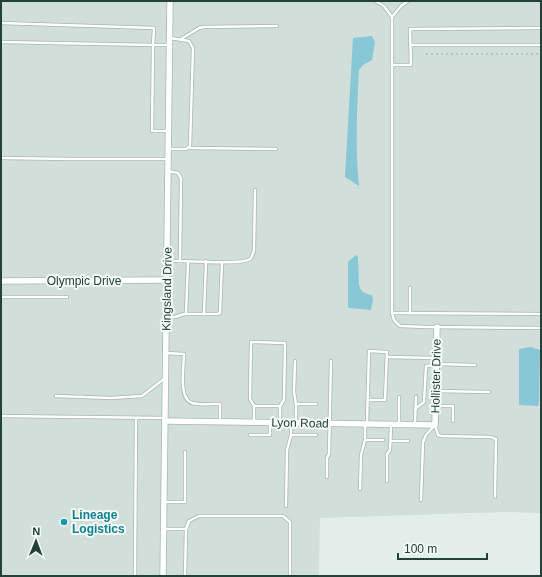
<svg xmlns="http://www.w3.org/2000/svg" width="542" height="577" font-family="Helvetica,sans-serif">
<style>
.built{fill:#d1ded9}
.water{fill:#88c7d6}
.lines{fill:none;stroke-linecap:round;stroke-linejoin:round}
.service-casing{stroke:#a5b7b2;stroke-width:4}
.minor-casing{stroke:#a5b7b2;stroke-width:7}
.path{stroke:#82b4a6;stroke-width:1;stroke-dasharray:2 3;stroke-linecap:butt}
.service{stroke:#fff;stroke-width:2.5}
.minor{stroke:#fff;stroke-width:5.5}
.culture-dot{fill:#0f9aa8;stroke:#f4faf7;stroke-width:1.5}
.labels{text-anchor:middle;stroke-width:4;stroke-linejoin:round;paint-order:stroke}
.street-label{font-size:12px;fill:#21413a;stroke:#f4faf7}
.culture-label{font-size:12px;font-weight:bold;fill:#0d838f;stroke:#f4faf7;text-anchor:start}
</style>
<rect width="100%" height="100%" fill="#e3eeea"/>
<!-- built -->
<path class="built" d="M479,1L541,2V513L504,512L320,518L319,576H1V2Z"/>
<!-- water -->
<g class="water">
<path d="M372,36L375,42L372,60L363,65L359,70C357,108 355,147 359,186L345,177L353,38Z"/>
<path d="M356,255L358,257L359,285C361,292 365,294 372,295L373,300L371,310L349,308L348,307V262Z"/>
<path d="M531,347L540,350L539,402L538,406L519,405V349Z"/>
</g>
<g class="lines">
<!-- service casing -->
<g class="service-casing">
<g id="service">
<path d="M375,1L384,6L392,17V313L394,320L400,326L426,327L541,328"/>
<path d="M392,17L401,6L408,1"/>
<path d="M1,23L154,28L153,45"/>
<path d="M181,39L199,28L204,27L277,26"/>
<path d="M1,42L153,45"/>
<path d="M410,45H541"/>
<path d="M392,65H411L410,29L541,28"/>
<path d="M168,131H152L153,45H169"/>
<path d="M189,148L276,149"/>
<path d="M169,149H186L190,146L193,48L189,41L170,38"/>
<path d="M1,158L71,159H168"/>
<path d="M168,171L178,173L181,178L180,261C193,261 242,265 250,259C252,257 253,253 254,251L255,190"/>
<path d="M167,261H180"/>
<path d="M1,297H67"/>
<path d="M392,313L541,314"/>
<path d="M410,313V288"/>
<path d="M186,314L188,261"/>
<path d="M204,314L206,261"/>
<path d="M167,317H175L184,314H217L220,313L222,262"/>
<path d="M166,353L184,354C184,366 178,399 192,403C201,405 211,404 220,404V422"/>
<path d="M387,357L436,358"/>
<path d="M295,361L294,392L296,404"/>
<path d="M437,364L475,365"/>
<path d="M436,391L489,392"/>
<path d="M56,396L111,398L142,396L165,378"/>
<path d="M254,406L250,399L251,342L285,343L284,400L280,406"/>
<path d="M436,406H453V421"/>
<path d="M415,409L424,402L426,366L436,365"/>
<path d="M1,416L165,418"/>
<path d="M254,422V406H280V423"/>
<path d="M296,422V404H316"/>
<path d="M291,423V435H316"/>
<path d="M367,423L369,351L387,352L385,400H368"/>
<path d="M399,424V397"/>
<path d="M415,424L416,397"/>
<path d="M250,435H270V423"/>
<path d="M365,440H383"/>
<path d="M390,441H408"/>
<path d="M327,477V458L329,454L331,361"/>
<path d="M387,481V454L390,450L391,425"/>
<path d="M360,489L361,455L365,440V424"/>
<path d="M421,500L423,442L426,435L435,425L438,435L441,436L490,437L496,439L495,497"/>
<path d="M164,502H185V452"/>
<path d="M286,506L287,450L291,435"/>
<path d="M164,529H186L185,576"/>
<path d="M186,529L189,521L199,516H283L290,522V576"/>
<path d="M135,576L136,418"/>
</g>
</g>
<!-- minor casing -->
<g class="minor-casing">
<g id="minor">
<path d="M1,281L167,280"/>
<path d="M165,421L435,425L437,327"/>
<path d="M163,576L170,1"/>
</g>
</g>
<!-- path -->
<path class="path" d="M426,54H541"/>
<!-- service -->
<use href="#service" class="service"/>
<!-- minor -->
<use href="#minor" class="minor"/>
</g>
<!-- markers -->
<circle class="culture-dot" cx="64" cy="522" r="4"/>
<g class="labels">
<!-- street labels -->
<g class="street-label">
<text x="84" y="285">Olympic Drive</text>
<text transform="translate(167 289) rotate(-89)" y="4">Kingsland Drive</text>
<text transform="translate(436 376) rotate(-89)" y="4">Hollister Drive</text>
<text transform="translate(300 423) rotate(1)" y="4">Lyon Road</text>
</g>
<!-- culture labels -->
<g class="culture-label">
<text x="72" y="519">Lineage<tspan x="72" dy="14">Logistics</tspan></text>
</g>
</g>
<!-- border -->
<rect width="542" height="577" fill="none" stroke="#21413a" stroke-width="4"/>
<!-- north arrow -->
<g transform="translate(36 541) rotate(1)" stroke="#f4faf7" stroke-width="3" paint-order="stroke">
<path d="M0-3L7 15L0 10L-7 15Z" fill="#21413a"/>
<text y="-6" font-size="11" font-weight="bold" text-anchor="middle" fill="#21413a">N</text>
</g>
<!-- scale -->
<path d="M398 553v6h89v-6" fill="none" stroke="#21413a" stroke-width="2"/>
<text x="404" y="553" font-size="12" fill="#21413a" stroke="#f4faf7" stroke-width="3" paint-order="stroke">100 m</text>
</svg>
